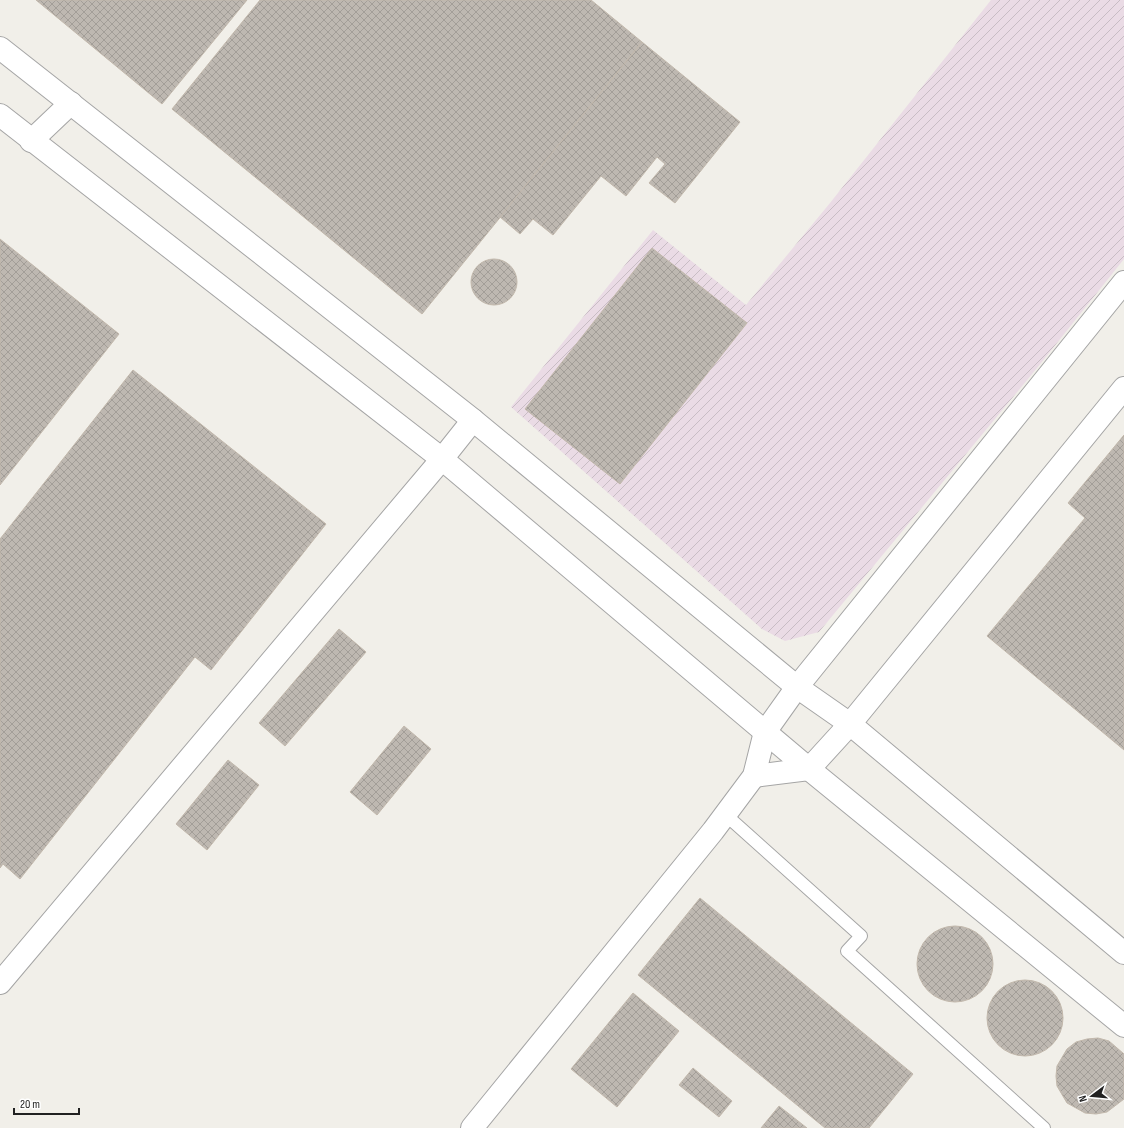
<svg xmlns="http://www.w3.org/2000/svg" width="1124" height="1128" font-family="'Sofia Sans Condensed',sans-serif">
<style>
.industrial{fill:url(#industrial-furrows)}
.building{fill:url(#building-cross-hatch);stroke:#c2b8ac}
.lines{fill:none;stroke-linecap:round;stroke-linejoin:round}
.service-casing{stroke:#a5a5a5;stroke-width:14}
.minor-casing{stroke:#a5a5a5;stroke-width:24}
.service{stroke:#fff;stroke-width:12}
.minor{stroke:#fff;stroke-width:22}
</style>
<defs>
<pattern id="industrial-furrows" width="10" height="10" patternUnits="userSpaceOnUse"><rect width="10" height="10" fill="#eadbe5"/><path d="M-1 1l2-2M0 10L10 0M9 11l2-2" fill="none" stroke="#c8bcc4"/></pattern>
<pattern id="building-cross-hatch" width="8" height="8" patternUnits="userSpaceOnUse"><rect width="8" height="8" fill="#beb8b1"/><path d="M0 0l8 8M0 8l8-8" fill="none" stroke="#a39e98"/></pattern>
</defs>
<rect width="100%" height="100%" fill="#f1efe9"/>
<!-- industrial -->
<path class="industrial" d="M991,0H1124V259L1037,368L819,632L785,641L762,629L511,407L653,230L746,305L830,203Z"/>
<!-- building -->
<g class="building">
<path d="M36,0H247L162,104Z"/>
<path d="M260,0H591L642,42L422,314L172,109Z"/>
<path d="M642,42L740,122L675,203L649,183L665,164L657,157L626,196L601,176L553,235L533,219L520,234L500,217Z"/>
<path d="M0,239L119,334L0,485Z"/>
<path d="M652,248L747,323L620,484L525,409Z"/>
<circle cx="494" cy="282" r="23"/>
<path d="M133,370L326,524L211,670L195,657L20,879L3,864L0,868V539Z"/>
<path d="M1124,435V750L987,636L1085,518L1068,503Z"/>
<path d="M339,629L366,652L285,746L259,723Z"/>
<path d="M404,726L431,749L377,815L350,792Z"/>
<path d="M228,760L259,785L207,850L176,824Z"/>
<path d="M700,898L913,1074L869,1128H825L638,975Z"/>
<circle cx="955" cy="964" r="38"/>
<circle cx="1025" cy="1018" r="38"/>
<path d="M633,993L679,1031L617,1107L571,1069Z"/>
<path d="M1098,1038L1109,1041L1124,1054V1099L1107,1112L1096,1114L1085,1113L1067,1103L1057,1086L1056,1076L1057,1066L1067,1049L1076,1042L1087,1039Z"/>
<path d="M693,1068L732,1101L719,1117L679,1085Z"/>
<path d="M779,1106L807,1128H761Z"/>
</g>
<g class="lines">
<!-- service casing -->
<g class="service-casing">
<path id="service" d="M722,821L727,816L861,936L847,951L1044,1128"/>
</g>
<!-- minor casing -->
<g class="minor-casing">
<g id="minor">
<path d="M0,48L473,420L797,687L850,724L1124,953"/>
<path d="M0,115L442,459L809,769L1124,1026"/>
<path d="M31,141L71,103"/>
<path d="M754,776L809,769L850,724L1124,388"/>
<path d="M0,983L442,459L473,420"/>
<path d="M472,1128L713,831L754,776L765,732L797,687L1124,282"/>
</g>
</g>
<!-- service -->
<use href="#service" class="service"/>
<!-- minor -->
<use href="#minor" class="minor"/>
</g>
<!-- north arrow -->
<g transform="translate(1092 1096) rotate(254)" stroke="#ffffff" stroke-width="3" paint-order="stroke">
<path d="M0-3L7 15L0 10L-7 15Z" fill="#212121"/>
<text y="-6" font-size="11" font-weight="bold" text-anchor="middle" fill="#212121">N</text>
</g>
<!-- scale -->
<path d="M14 1108v6h65v-6" fill="none" stroke="#212121" stroke-width="2"/>
<text x="20" y="1108" font-size="12" fill="#212121" stroke="#ffffff" stroke-width="3" paint-order="stroke">20 m</text>
</svg>
